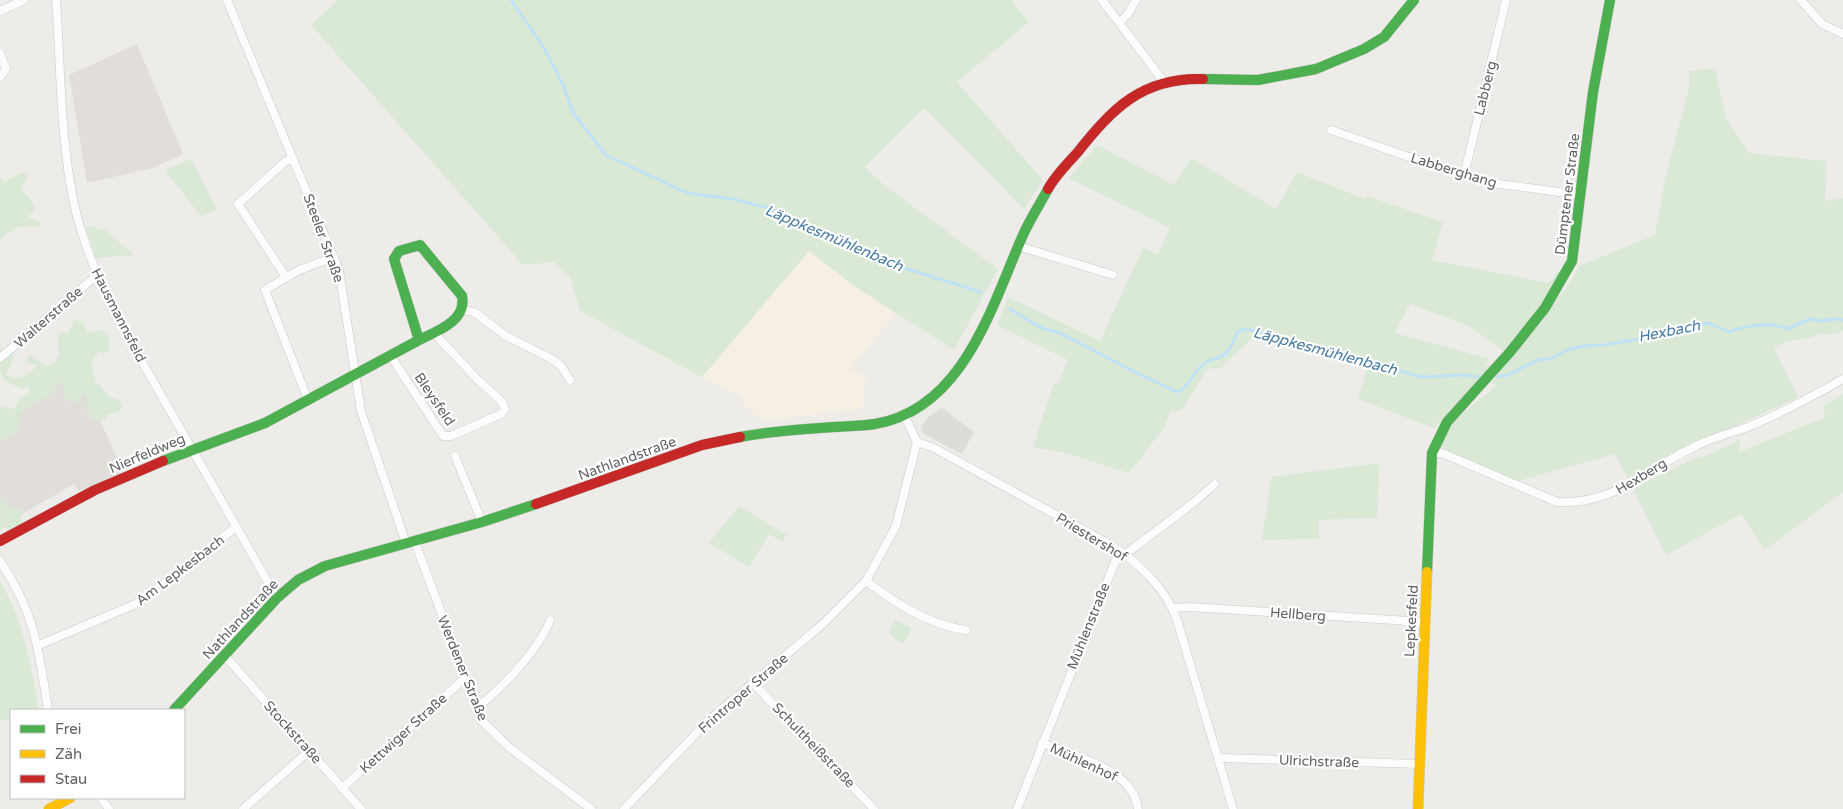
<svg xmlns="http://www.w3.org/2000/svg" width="1843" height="809" font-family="'Varela Round',sans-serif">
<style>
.commercial{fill:#f6f0e4}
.industrial{fill:#dedcd9}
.education{fill:#e1ded9}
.green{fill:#d9e9d6}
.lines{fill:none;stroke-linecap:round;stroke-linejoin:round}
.stream{stroke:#c0e2f5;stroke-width:3}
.street-casing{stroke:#c8c9c9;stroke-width:9}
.fast-casing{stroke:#c8c9c8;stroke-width:11}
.slow-casing{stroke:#c8c9c8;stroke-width:11}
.jam-casing{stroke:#c8c9c8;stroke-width:11}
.street{stroke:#fcfcfc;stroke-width:8}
.fast{stroke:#4caf50;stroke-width:10}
.slow{stroke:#ffc107;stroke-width:10}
.jam{stroke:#c62828;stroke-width:10}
.labels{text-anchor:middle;stroke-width:4.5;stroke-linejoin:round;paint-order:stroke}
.street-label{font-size:14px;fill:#5f6367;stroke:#fff}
.water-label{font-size:15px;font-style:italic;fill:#467aa4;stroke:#fff}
</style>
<rect width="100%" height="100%" fill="#eeece9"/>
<!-- commercial -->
<path class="commercial" d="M809,251L853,285L896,314L850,369L868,378L864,384L863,409L764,421L741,403V397L702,377Z"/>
<!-- industrial -->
<path class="industrial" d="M942,408L974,432L962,454L924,434L921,429L927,418Z"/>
<!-- education -->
<g class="education">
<path d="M137,44L183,154L153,168L87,183L69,75Z"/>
<path d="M73,360L124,474L78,491L74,484L0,527V420Z"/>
</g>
<!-- green -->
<g class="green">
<path d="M338,0H1011L1029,22L957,82L1043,180L1024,209L924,108L865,167L884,185L998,269L954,350L853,285L809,251L702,377L580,311L570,277L554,262L523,265L311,25Z"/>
<path d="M1715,68L1726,119L1749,153L1826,161L1825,201L1843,198V331L1830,335L1820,333C1811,341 1796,338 1785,342C1781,344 1778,347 1774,349L1798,397L1729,429L1695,441L1655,463L1630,482L1615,454L1518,481L1450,453L1446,449L1444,451L1440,446L1439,435L1446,439C1447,420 1484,398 1497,385L1491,383L1572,280L1579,266L1655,235L1665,179L1689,88V71Z"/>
<path d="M1097,145L1174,185L1191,158L1276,209L1297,172L1365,199L1367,196L1443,222L1432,260L1549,283L1557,272L1566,270L1551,294L1507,353L1469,326L1410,304L1395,333L1490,359L1485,365H1491L1434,428L1358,399L1367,369L1254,336L1221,368L1207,369L1182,410L1170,412L1164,428L1129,473L1066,453L1033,447L1054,382L1058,384L1068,360L997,325L1008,297L1100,341L1143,248L1158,255L1170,228L1069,178Z"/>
<path d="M191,159L217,210L201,216L165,170Z"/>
<path d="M22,172L28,176L22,187V192L29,197L36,209L28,217L41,222L40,226L19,227L5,235L0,241V177L5,182Z"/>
<path d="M91,226L101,230L104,229L134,255L96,258L86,227Z"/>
<path d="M74,320L81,321L88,332L102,330L108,335L110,350L104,353L99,352C87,364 94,370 96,384L100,385C105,392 110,399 119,400L122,406L119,412L107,415L106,420C84,426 88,404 86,394L82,395L76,403C62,400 63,392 65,381L59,383C55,395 43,398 34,403C28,406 25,411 18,414L21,421C18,434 10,435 0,441V406L12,409L16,408L19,399L29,393L28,386L24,389C7,382 0,382 0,363L4,359H0V344L2,351L12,354C14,364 10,366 6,375C17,383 30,374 38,365L28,363L26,360L30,355L47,366L54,363L60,354L57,344L60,332L68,333Z"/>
<path d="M1843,394V492L1765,550L1741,514L1666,555L1633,489L1699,456L1702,458L1740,440L1739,452L1826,417L1822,407Z"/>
<path d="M1379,463L1377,518L1319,520V539L1262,540L1271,477Z"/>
<path d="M1,495L11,508L21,509L22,523L11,529L3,527L0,532Z"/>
<path d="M739,506L787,535L782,542L769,534L749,567L709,543Z"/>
<path d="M0,581C23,621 31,663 39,709L11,710V718L0,721Z"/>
<path d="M895,620L912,628L904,644L891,636L889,631Z"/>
</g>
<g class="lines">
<!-- stream -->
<g class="stream">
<path d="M511,0L544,48L563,85L573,113L606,155L687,193L733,199L769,208L891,264L981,292"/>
<path d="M1010,309C1020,315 1032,324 1043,328C1049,331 1056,331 1062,334C1100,354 1137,374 1177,392C1188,388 1193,373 1203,364C1210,358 1220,360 1227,352C1232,347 1235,338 1238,331L1247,329L1421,377L1464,375L1479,377"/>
<path d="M1497,376H1506L1538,360L1550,359L1567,350L1583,346L1604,345L1673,333L1677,330L1697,328L1702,324L1709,323L1729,332C1745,326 1770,321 1787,329L1810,319L1821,321L1835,319L1843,320"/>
</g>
<!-- street casing -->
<g class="street-casing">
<g id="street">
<path d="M56,0C61,69 60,141 75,208C84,247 100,283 117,318L277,598"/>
<path d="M227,0L339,270L361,411L406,543"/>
<path d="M1102,0L1164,82"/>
<path d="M1801,0L1822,24L1843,34"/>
<path d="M0,11L24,0"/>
<path d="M1120,22L1128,14L1136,0"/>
<path d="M0,53L6,69L0,77"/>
<path d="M1331,130L1464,176L1492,183L1581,195"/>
<path d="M1464,176L1506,0"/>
<path d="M1018,246L1113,275"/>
<path d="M286,277L238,204L286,161L293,158"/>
<path d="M463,310L474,312L506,336L552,359L561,366L570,380"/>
<path d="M390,355L443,436H451L501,414L505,409L502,402L476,378L433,332"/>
<path d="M0,358L97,275"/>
<path d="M308,400L265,290L299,270L334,257"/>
<path d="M904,415L917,442L934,448L1111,545C1138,562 1167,590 1177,620L1233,809"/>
<path d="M1432,453H1442L1557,502C1616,505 1648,468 1698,445C1714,437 1731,433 1748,427C1781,413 1812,397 1843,379"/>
<path d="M455,456L482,522"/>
<path d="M415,542L481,720L510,748L591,809"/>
<path d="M0,561C35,612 39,651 48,710"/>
<path d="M866,581C895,603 929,625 966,630"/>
<path d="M1173,608L1191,607L1424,622"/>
<path d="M39,645L138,603L236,527"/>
<path d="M225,656L361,809"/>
<path d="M753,683L874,809"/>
<path d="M477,707C501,690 540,648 550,620"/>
<path d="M1042,743C1074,756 1134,769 1138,809"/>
<path d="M1218,758L1420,764"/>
<path d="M342,788L465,678"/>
<path d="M101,798L109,809"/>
<path d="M243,809L309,751"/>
<path d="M624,809L709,720L824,623L866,581L896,526L917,442"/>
<path d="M1017,809L1115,562L1192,504L1215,484"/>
</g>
</g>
<!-- fast casing -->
<g class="fast-casing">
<g id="fast">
<path d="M1203,79L1258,80L1316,69L1364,49L1384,37L1414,0"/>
<path d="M740,437C771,431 802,429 834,427C847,426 862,426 875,424C964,409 992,305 1023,235C1030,219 1040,204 1048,189"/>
<path d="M163,461L265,423L419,340L394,259L399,251L420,245L462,296C467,321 437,331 419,340"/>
<path d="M1427,572L1432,453L1447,422L1510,352L1545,308L1572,261L1593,92L1610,0"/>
<path d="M174,710L277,598L298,580L325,566L482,522L536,504"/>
</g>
</g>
<!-- slow casing -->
<g class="slow-casing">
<g id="slow">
<path d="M49,809L70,798"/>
<path d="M1418,809L1427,572"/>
</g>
</g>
<!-- jam casing -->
<g class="jam-casing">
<g id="jam">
<path d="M1048,189C1055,176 1067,164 1077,153C1112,109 1142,77 1203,79"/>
<path d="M536,504L702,445L740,437"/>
<path d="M0,541L95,490L163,461"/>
</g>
</g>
<!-- street -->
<use href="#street" class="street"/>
<!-- fast -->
<use href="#fast" class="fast"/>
<!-- slow -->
<use href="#slow" class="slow"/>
<!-- jam -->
<use href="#jam" class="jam"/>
</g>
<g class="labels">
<!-- street labels -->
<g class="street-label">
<text transform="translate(1485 88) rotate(-76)" y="5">Labberg</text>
<text transform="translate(1454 170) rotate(17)" y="5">Labberghang</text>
<text transform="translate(1567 194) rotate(-83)" y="5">Dümptener Straße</text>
<text transform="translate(324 238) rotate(70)" y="5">Steeler Straße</text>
<text transform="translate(119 315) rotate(63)" y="5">Hausmannsfeld</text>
<text transform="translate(48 317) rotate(-41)" y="5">Walterstraße</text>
<text transform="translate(435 399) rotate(56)" y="5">Bleysfeld</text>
<text transform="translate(147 453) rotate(-23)" y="5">Nierfeldweg</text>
<text transform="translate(627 458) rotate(-20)" y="5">Nathlandstraße</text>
<text transform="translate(1641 476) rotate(-31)" y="5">Hexberg</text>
<text transform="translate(1092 537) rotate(31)" y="5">Priestershof</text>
<text transform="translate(180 570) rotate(-37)" y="5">Am Lepkesbach</text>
<text transform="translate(1298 614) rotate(4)" y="5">Hellberg</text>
<text transform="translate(240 619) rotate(-47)" y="5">Nathlandstraße</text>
<text transform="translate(1411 621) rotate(-87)" y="5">Lepkesfeld</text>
<text transform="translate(1088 626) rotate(-68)" y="5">Mühlenstraße</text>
<text transform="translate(463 668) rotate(68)" y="5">Werdener Straße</text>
<text transform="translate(743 693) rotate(-41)" y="5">Frintroper Straße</text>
<text transform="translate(293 732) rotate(48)" y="5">Stockstraße</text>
<text transform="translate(403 733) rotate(-42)" y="5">Kettwiger Straße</text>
<text transform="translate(814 745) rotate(46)" y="5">Schultheißstraße</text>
<text transform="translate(1319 761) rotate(2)" y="5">Ulrichstraße</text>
<text transform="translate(1084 762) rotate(25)" y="5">Mühlenhof</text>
</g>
<!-- water labels -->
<g class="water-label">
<text transform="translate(834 238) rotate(23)" y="5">Läppkesmühlenbach</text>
<text transform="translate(1669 331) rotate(-11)" y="5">Hexbach</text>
<text transform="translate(1325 351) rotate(15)" y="5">Läppkesmühlenbach</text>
</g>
</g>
<!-- legend -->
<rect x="10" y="709" width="175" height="90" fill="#ffffff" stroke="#bfc1c2"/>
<rect x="20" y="725" width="25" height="8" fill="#4caf50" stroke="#bfc1c2"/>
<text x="55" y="734" font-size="15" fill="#5f6367">Frei</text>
<rect x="20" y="750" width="25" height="8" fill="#ffc107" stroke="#bfc1c2"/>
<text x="55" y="759" font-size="15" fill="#5f6367">Zäh</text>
<rect x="20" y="775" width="25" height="8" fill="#c62828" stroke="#bfc1c2"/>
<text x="55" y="784" font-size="15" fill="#5f6367">Stau</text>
</svg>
